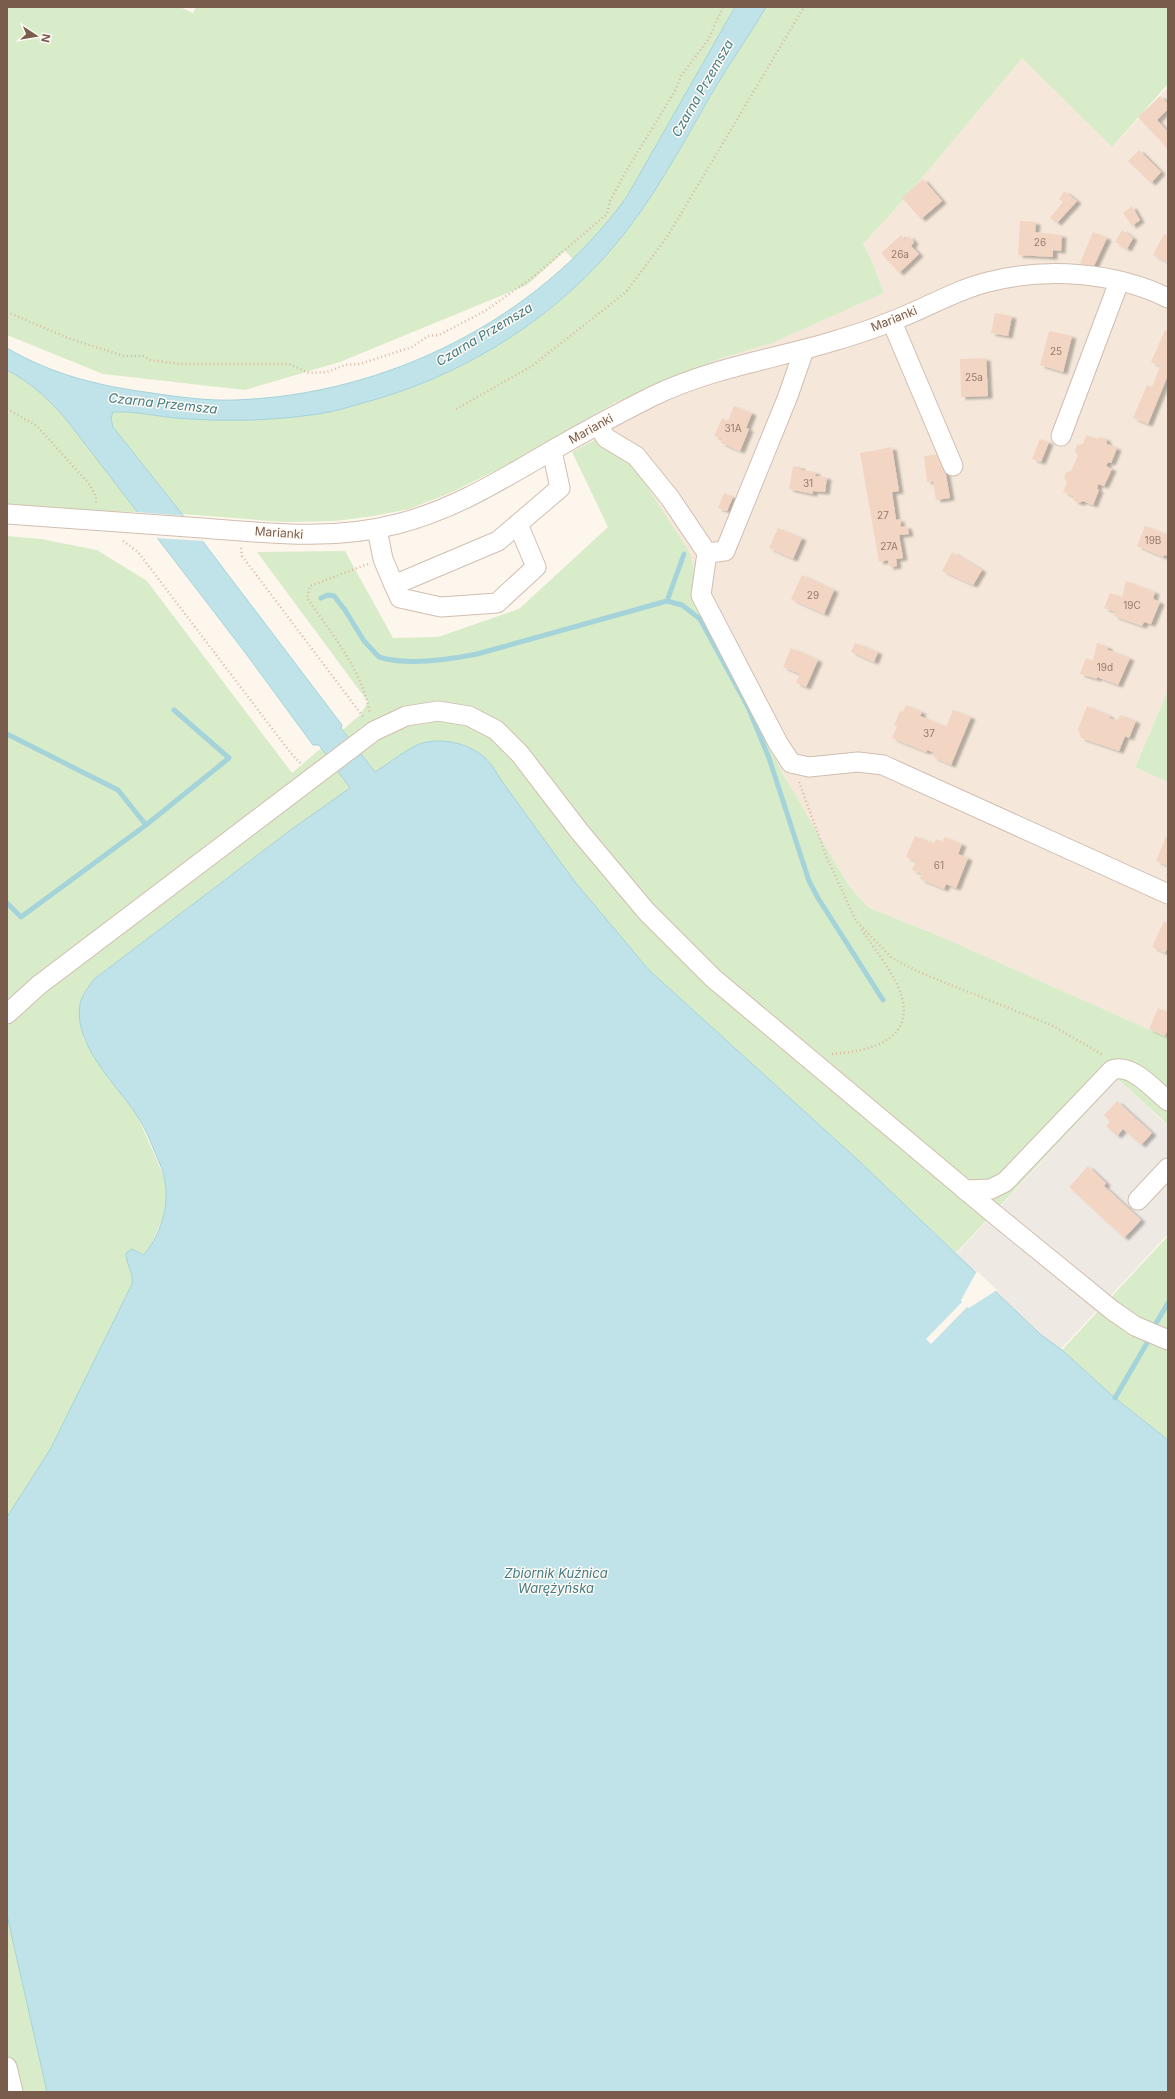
<svg xmlns="http://www.w3.org/2000/svg" width="1175" height="2099" font-family="Inter,sans-serif">
<style>
.residential{fill:#f5e8da}
.industrial{fill:#efe9e4}
.green{fill:#d8ecc9}
.water{fill:#bfe3e8;stroke:#a5d3da}
.pier{fill:#fdf6ec}
.lines{fill:none;stroke-linecap:round;stroke-linejoin:round}
.stream{stroke:#a5d3da;stroke-width:5}
.building{fill:#f3d5c3;filter:url(#shadow)}
.minor-casing{stroke:#d1beb0;stroke-width:21}
.path{stroke:#d9b8a5;stroke-width:2.5;stroke-dasharray:1 3;stroke-linecap:butt}
.minor{stroke:#fff;stroke-width:19}
.labels{text-anchor:middle;stroke-width:3;stroke-linejoin:round;paint-order:stroke}
.number-label{font-size:10px;fill:#987a6a}
.street-label{font-size:12px;fill:#7a5c4d;stroke:#fffaf3}
.water-label{font-size:13px;font-style:italic;fill:#437c86;stroke:#fffaf3}
</style>
<defs>
<filter id="shadow"><feDropShadow dx="4.5" dy="2.5" stdDeviation="1" flood-color="#0004"/></filter>
</defs>
<rect width="100%" height="100%" fill="#fdf6ec"/>
<!-- residential -->
<path class="residential" d="M1022,57L1112,147L1168,87V690L1135,766L1168,782V1038L944,938L868,907L849,886L783,774L705,617L690,553L652,494L613,430L616,402L719,359L772,343L884,293L871,259L863,244L906,197Z"/>
<!-- industrial -->
<path class="industrial" d="M1118,1079L1168,1126V1234L1005,1409L899,1316Z"/>
<!-- green -->
<g class="green">
<path d="M7,7H180L193,13L196,7H735L626,198L609,222L573,259L565,251L527,285L340,362L245,390L103,374L7,335Z"/>
<path d="M766,7H1168V84L1112,147L1022,58L906,197L863,244L871,259L884,293L772,343L719,359L616,402L507,465L450,493L409,509L374,516L335,521L283,522L182,514L113,427L111,418L113,412C134,411 155,416 176,418C223,422 271,421 318,414C333,412 349,407 363,403C457,378 546,325 610,251C651,204 681,147 712,93C729,64 749,36 766,7Z"/>
<path d="M7,370C60,397 101,465 137,512L78,511L7,506Z"/>
<path d="M613,430L652,494L690,553L705,617L783,774L849,886L868,907L944,938L1168,1038V1125L1118,1079L956,1253L859,1161L649,970L575,882L501,780C481,748 468,744 431,741L292,829L93,980L84,993L83,1038L110,1080L137,1115L165,1179L167,1202L164,1216L150,1246L144,1255L135,1250L132,1284L51,1448L7,1517V536L41,539L97,550L147,581L292,773L360,715L368,702L257,552L345,551L393,638L438,637L519,609L608,527L572,452Z"/>
<path d="M1168,690V782L1135,767Z"/>
<path d="M1168,1236V1440L1115,1398L1062,1350Z"/>
<path d="M7,1915L47,2092H7Z"/>
</g>
<!-- water -->
<path class="water" d="M735,7H766C749,36 729,64 712,93C681,147 651,204 610,251C546,325 457,378 363,403C349,407 333,412 318,414C271,421 224,422 176,418C155,416 134,411 113,412L111,418L113,427L182,514L342,725L341,728L375,772C388,764 400,754 413,747C432,736 463,741 480,754C490,760 495,771 501,780L575,882L649,970L859,1161L1040,1334L1062,1350L1115,1398L1168,1440V2092H47L7,1915V1517L51,1448L132,1284C134,1274 126,1264 126,1253L132,1249L144,1255C163,1230 172,1200 162,1169C154,1151 147,1130 136,1114C115,1083 73,1044 80,1004C82,995 88,988 93,980L292,829L350,788L319,745H313L244,651L69,423C52,402 32,383 7,370V348C53,375 99,386 152,393C179,397 207,401 235,400C386,395 537,320 626,198Z"/>
<!-- pier -->
<g class="pier">
<path d="M135,512L186,516L204,541L154,538Z"/>
<path d="M977,1271L997,1290L969,1308L967,1307L931,1344L926,1339L962,1302L961,1300Z"/>
</g>
<g class="lines">
<!-- stream -->
<g class="stream">
<path d="M321,598L328,595L334,596L345,610L364,641L379,657C408,666 447,660 477,654L667,601L682,605L700,619L748,707L769,758L809,881L818,898L883,1000"/>
<path d="M667,601L684,554"/>
<path d="M7,734L118,790L146,825L229,758L174,710"/>
<path d="M7,903L21,917L146,825"/>
<path d="M1155,1325L1168,1303"/>
<path d="M1115,1398L1147,1343"/>
</g>
</g>
<!-- building -->
<g class="building">
<path d="M1160,96L1168,104V109L1157,120L1168,132V149L1138,117Z"/>
<path d="M1139,150L1161,172L1151,183L1128,161Z"/>
<path d="M923,179L942,201L921,219L902,198Z"/>
<path d="M1064,191L1077,201L1057,223L1050,218L1063,202L1059,199Z"/>
<path d="M1132,206L1140,220L1132,226L1123,213Z"/>
<path d="M1020,221L1036,222L1035,232L1062,235L1061,251L1053,250V257L1018,255Z"/>
<path d="M1122,230L1133,238L1127,249L1115,242Z"/>
<path d="M1093,232L1107,238L1093,268L1080,263Z"/>
<path d="M1164,234L1168,236V263L1153,255Z"/>
<path d="M901,235L905,240L909,236L914,242L911,246L919,254L899,273L881,253Z"/>
<path d="M995,313L1012,316L1008,336L991,333Z"/>
<path d="M1165,330L1168,331V375L1148,424L1133,418L1147,385L1152,387L1160,366L1151,362Z"/>
<path d="M1049,331L1072,336L1063,372L1040,365Z"/>
<path d="M986,358L988,396L961,397L960,359Z"/>
<path d="M734,406L752,413L746,428L749,429L740,451L721,443L722,439L714,436L722,418L728,421Z"/>
<path d="M1086,435L1097,439L1101,437L1106,439L1107,444L1117,448L1111,463L1108,462L1106,466L1112,469L1104,486L1098,484L1097,489L1099,490L1093,505L1083,501L1079,503L1074,501L1073,496L1063,492L1067,483L1064,478L1066,472L1071,471L1078,456L1075,451L1077,445L1083,444Z"/>
<path d="M1040,439L1049,442L1041,462L1032,459Z"/>
<path d="M892,447L899,491L892,492L896,520L900,519L901,527L907,526L909,534L899,535L903,558L896,559L897,566L889,567L888,560L879,562L860,453Z"/>
<path d="M941,454L944,463L950,498L936,500L933,481L927,482L924,456Z"/>
<path d="M793,466L801,467V470L816,472L815,476L827,477L825,492L813,491V494L789,489Z"/>
<path d="M724,493L733,497L727,511L718,508Z"/>
<path d="M1145,526L1168,535V556L1164,555L1163,557L1137,546Z"/>
<path d="M778,528L802,538L793,559L769,548Z"/>
<path d="M952,552L982,570L973,585L942,571Z"/>
<path d="M802,575L834,590L824,614L791,599Z"/>
<path d="M1126,581L1155,592L1153,599L1160,602L1151,624L1144,622L1142,626L1114,616L1115,612L1104,608L1110,593L1122,597Z"/>
<path d="M855,643L878,652L874,662L851,652Z"/>
<path d="M1097,643L1108,647V650L1130,658L1118,685L1097,677V679L1080,674L1086,658L1093,661Z"/>
<path d="M791,648L818,660L806,687L796,683L800,674L783,667Z"/>
<path d="M906,705L922,712L920,716L946,727L953,710L971,717L951,765L933,757L935,753L927,750L926,752L892,738L897,726L894,725L900,711L903,712Z"/>
<path d="M1087,706L1110,716L1109,718L1117,721L1120,715L1136,721L1129,738L1125,736L1119,751L1081,738L1078,729Z"/>
<path d="M915,836L934,844L936,839L943,842L944,837L962,844L958,854L968,858L956,888L946,884L944,889L920,879L922,874L912,870L916,861L906,857Z"/>
<path d="M1166,837L1168,838V866L1156,861Z"/>
<path d="M1164,921L1168,923V947L1165,953L1152,947Z"/>
<path d="M1158,1008L1168,1012V1029L1165,1036L1149,1029Z"/>
<path d="M1117,1101L1152,1133L1141,1145L1123,1129L1117,1136L1106,1126L1110,1122L1104,1115Z"/>
<path d="M1088,1166L1106,1183L1104,1186L1141,1220L1124,1238L1069,1187Z"/>
</g>
<g class="lines">
<!-- minor casing -->
<g class="minor-casing">
<g id="minor">
<path d="M892,322L953,466"/>
<path d="M598,425L606,438L636,456L670,498L707,553L701,595L778,743L791,763L809,767L858,762L883,765L1168,894"/>
<path d="M1061,436L1119,282"/>
<path d="M7,514C72,519 137,523 202,528C268,533 332,541 397,524C453,510 501,480 551,451C584,432 619,413 653,396C711,368 774,359 834,341C854,335 874,329 892,321C925,309 955,290 988,282C1046,267 1115,272 1168,298"/>
<path d="M377,529L383,559L394,585L498,541L560,488L552,451"/>
<path d="M707,553L725,551L788,396L804,350"/>
<path d="M394,585L400,598L441,607L497,603L536,567L518,524"/>
<path d="M7,1014L39,985L374,731L406,716L438,711L469,716L496,730L520,754L579,831L646,911L713,978L993,1213L1112,1310L1135,1326L1168,1340"/>
<path d="M965,1190L991,1189L1005,1182L1112,1070C1132,1063 1153,1089 1168,1101"/>
<path d="M1138,1200L1168,1168"/>
<path d="M7,2067L13,2092"/>
</g>
</g>
<!-- path -->
<g class="path">
<path d="M7,312L68,338L124,356H143L150,360L181,364H289L309,373L327,372L345,365L360,364L412,347L428,336L439,335L485,311L533,277L607,214L610,201L625,173L675,91L681,76L708,40L723,7"/>
<path d="M7,409L37,426L90,485L96,497V503"/>
<path d="M456,409L532,366L626,292L667,237L804,7"/>
<path d="M123,541L138,552L290,752L302,765"/>
<path d="M241,548L242,556L364,718"/>
<path d="M368,564L310,586L307,598C331,633 363,671 370,714"/>
<path d="M799,782L827,858L856,921L892,958L921,973L1051,1025L1103,1055"/>
<path d="M832,1054C872,1051 919,1039 899,989C892,971 871,944 860,927"/>
</g>
<!-- minor -->
<use href="#minor" class="minor"/>
</g>
<g class="labels">
<!-- number labels -->
<g class="number-label">
<text x="1040" y="246">26</text>
<text x="900" y="258">26a</text>
<text x="1056" y="355">25</text>
<text x="974" y="381">25a</text>
<text x="733" y="432">31A</text>
<text x="808" y="487">31</text>
<text x="883" y="519">27</text>
<text x="1153" y="544">19B</text>
<text x="889" y="550">27A</text>
<text x="813" y="599">29</text>
<text x="1132" y="609">19C</text>
<text x="1105" y="671">19d</text>
<text x="929" y="737">37</text>
<text x="939" y="869">61</text>
</g>
<!-- street labels -->
<g class="street-label">
<text transform="translate(894 319) rotate(-22)" y="4">Marianki</text>
<text transform="translate(591 429) rotate(-29)" y="4">Marianki</text>
<text transform="translate(279 533) rotate(4)" y="4">Marianki</text>
</g>
<!-- water labels -->
<g class="water-label">
<text transform="translate(702 88) rotate(-60)" y="5">Czarna Przemsza</text>
<text transform="translate(484 334) rotate(-31)" y="5">Czarna Przemsza</text>
<text transform="translate(163 403) rotate(6)" y="5">Czarna Przemsza</text>
<text x="556" y="1578">Zbiornik Kuźnica<tspan x="556" dy="15">Warężyńska</tspan></text>
</g>
</g>
<!-- border -->
<rect width="1175" height="2099" fill="none" stroke="#7a5c4d" stroke-width="16"/>
<!-- north arrow -->
<g transform="translate(36 36) rotate(102)" stroke="#fffaf3" stroke-width="3" paint-order="stroke">
<path d="M0-3L7 15L0 10L-7 15Z" fill="#7a5c4d"/>
<text y="-6" font-size="11" font-weight="bold" text-anchor="middle" fill="#7a5c4d">N</text>
</g>
</svg>
